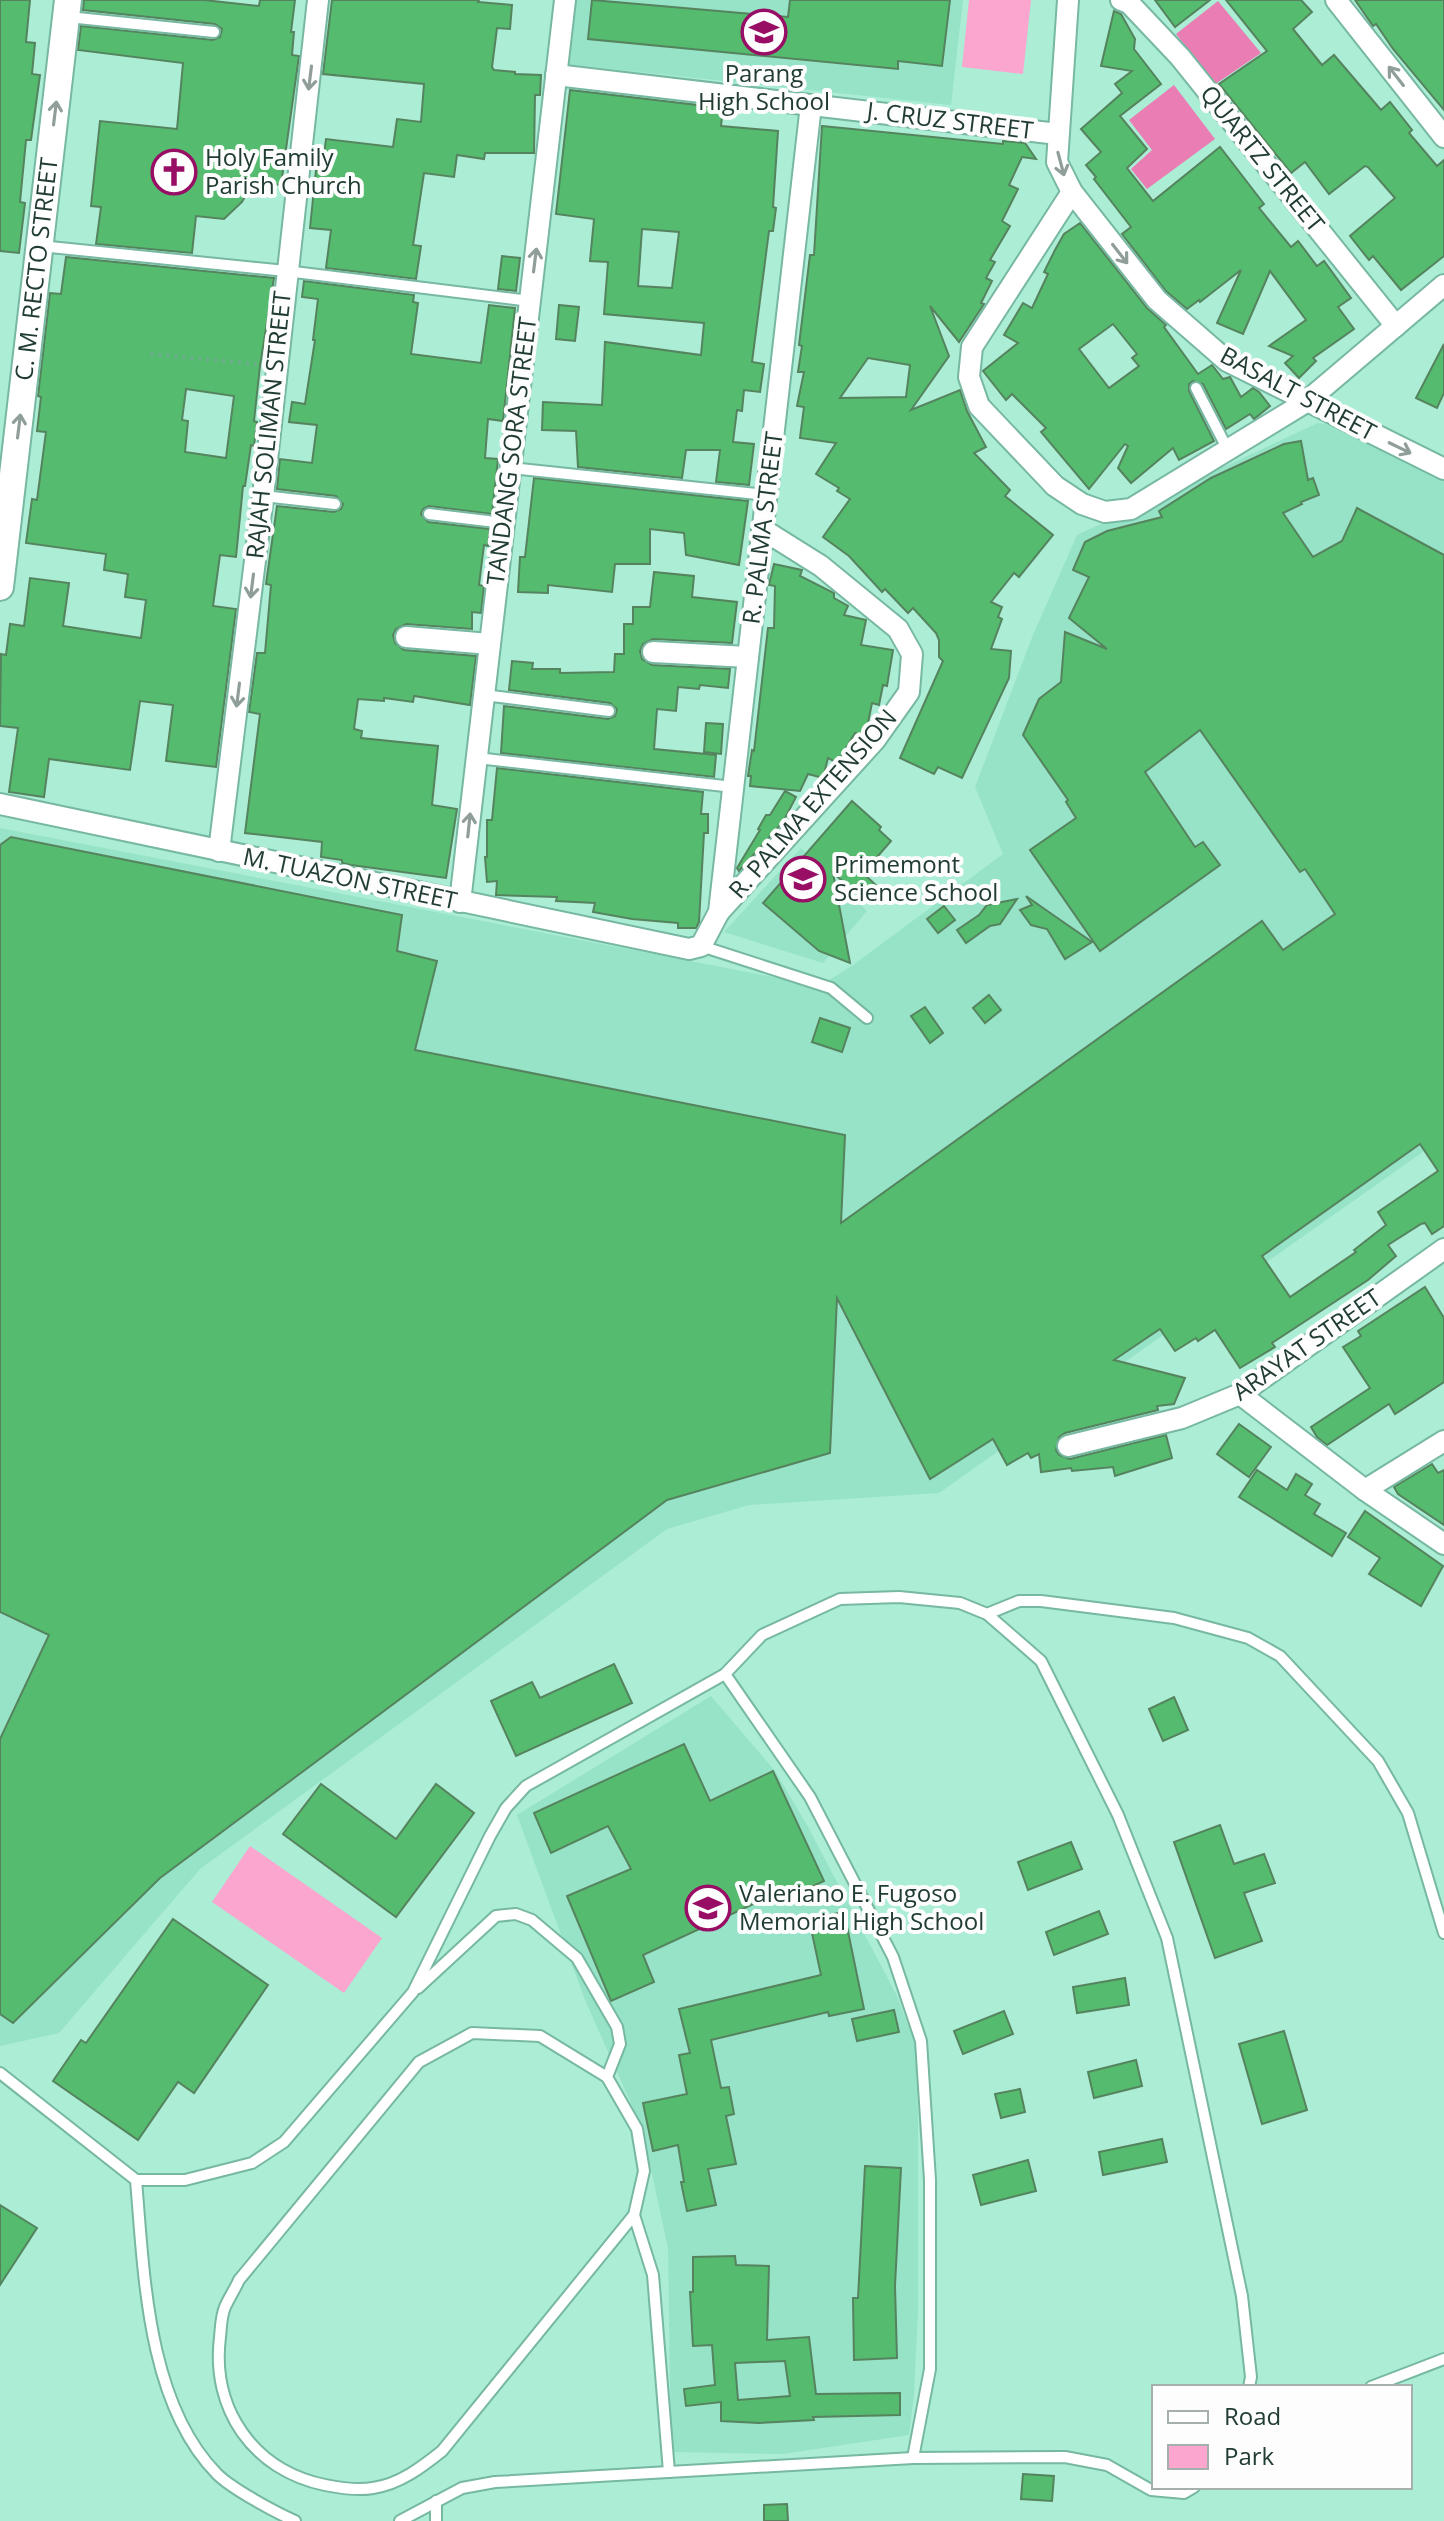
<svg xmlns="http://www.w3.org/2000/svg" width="1444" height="2521" font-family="'Open Sans',sans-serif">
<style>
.built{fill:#97e3c7}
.green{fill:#fba6cf}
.forest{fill:#ea7db4}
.building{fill:#55bc6f;stroke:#55835e;stroke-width:2;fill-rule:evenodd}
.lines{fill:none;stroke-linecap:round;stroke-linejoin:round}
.service-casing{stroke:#77b8a1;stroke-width:14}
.minor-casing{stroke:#77b8a1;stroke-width:24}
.tertiary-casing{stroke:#77b8a1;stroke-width:30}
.path{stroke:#76a997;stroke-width:4;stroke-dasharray:2 6;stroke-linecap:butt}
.service{stroke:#fff;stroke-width:10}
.minor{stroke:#fff;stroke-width:20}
.tertiary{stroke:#fff;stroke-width:26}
.oneway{stroke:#909e99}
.labels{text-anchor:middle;stroke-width:8;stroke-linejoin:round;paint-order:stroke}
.poi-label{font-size:24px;fill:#213d33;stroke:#fdfdfd;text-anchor:start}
.street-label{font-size:24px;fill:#213d33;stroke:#fdfdfd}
</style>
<rect width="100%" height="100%" fill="#abedd5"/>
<!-- built -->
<g class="built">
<path d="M574,0H963L951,105L565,64Z"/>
<path d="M1318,423L1376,434L1444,468V1137L939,1493L749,1505L667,1529L200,1869L59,2033L0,2046V828L820,986L853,965L1003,854L975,787L1033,635L1077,535Z"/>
<path d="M801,848L867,911L823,963L724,932Z"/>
<path d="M711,1696L775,1771L807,1825L896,1994L915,2043L918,2115V2310L914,2395L909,2435L783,2454L671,2452L668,2248L642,2128L585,2000L517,1815Z"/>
</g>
<!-- green -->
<g class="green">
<path d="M969,0H1031L1023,74L962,67Z"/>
<path d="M250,1846L382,1938L344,1993L212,1902Z"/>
</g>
<!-- forest -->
<g class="forest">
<path d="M1218,1L1261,53L1214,85L1176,34Z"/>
<path d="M1174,85L1215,139L1147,189L1131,169L1152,150L1129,120Z"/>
</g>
<!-- building -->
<g class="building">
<path d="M0,0H30L26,42L35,43L32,74L40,75L31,140H26L20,202L25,203L19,253L0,251Z"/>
<path d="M84,0H204L259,6L260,0H295L291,32H294L292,55L299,56L281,185L253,182L242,202L224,219L196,216L192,253L96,244L101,207L91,206L100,121L177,129L183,63L78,50L81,26L213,40L220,37L222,29L215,24L83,10Z"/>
<path d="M332,0H479L478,2L512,5L510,29L497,28L492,67L494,70L515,72V74L541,75L540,95H535L534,153H485L484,159L457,155L454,177L424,173L413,245L421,246L416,279L326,268L331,230L310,228L316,170L322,171L326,139L393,147L397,119L421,122L424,84L323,74Z"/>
<path d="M592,0L788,17L790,0H950L942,66L898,61V69L588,39Z"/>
<path d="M1155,0H1210L1175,27Z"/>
<path d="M1226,0H1301L1312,12L1293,29L1322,65L1334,55L1381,110L1390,102L1412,130L1409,133L1437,166L1444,160V256L1401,290L1373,256L1369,260L1350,236L1395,198L1368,167L1365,166L1329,194L1305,162L1291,173L1219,84L1267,51Z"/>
<path d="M1355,0H1444V110L1393,49L1376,24L1373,26Z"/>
<path d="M1114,11L1121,14L1135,39L1134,49L1161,84L1120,116L1147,149L1127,168L1153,201L1220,147L1264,204L1259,208L1291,247L1298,241L1317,266L1324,261L1351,298L1338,307L1354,329L1313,358L1316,361L1299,378L1285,363L1293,356L1269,346L1306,320L1270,271L1243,334L1217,323L1241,270L1200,302L1199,300L1187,309L1166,291L1122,234L1131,227L1094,179L1096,177L1086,165L1101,152L1081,129L1122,93L1115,84L1132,71L1101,66Z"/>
<path d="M570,90L723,108L721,126L778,131L773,207L776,208L773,231H769L752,362L764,364L760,392L744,390L742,411L737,410L733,442L754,444L749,485L716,482L720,450H686L682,478L578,467L576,431L542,430L543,402L602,405L605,342L701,355L704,323L604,314L608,262L590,261L594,219L556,214ZM642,229L679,232L672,288L638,286Z"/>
<path d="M822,126L1003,144V141L1025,143L1036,159L1022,157L1009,185L1018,189L1002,221L1010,226L990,260L995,262L986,278L992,281L981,303L984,304L959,342L930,306L949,356L911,410L960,390L967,411L986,447L974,453L1010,490L1005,496L1053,535L1019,577L1014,573L991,602L1002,607L998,617L1002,619L991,649L1011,651L1009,678L962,778L938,767L934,774L900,758L943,661L939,657V640L936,633L913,608L908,613L885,589L882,592L849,556L823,537L850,499L837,491L839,488L816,474L836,443L800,438L804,407L797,406L804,372H798L802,346L799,345L810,255H814ZM868,358L910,365L906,397L840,398Z"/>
<path d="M1080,223L1147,308L1166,325L1164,327L1198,374L1212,365L1223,379L1230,377L1241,397L1253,388L1259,392L1270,406L1254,419L1250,414L1226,429L1203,384L1193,381L1189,384V391L1214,441L1179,460L1173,448L1131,483L1118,468L1128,446L1125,444L1089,489L1041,432L1046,428L1012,394L1006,400L983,371L1018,343L1004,335L1023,303L1032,308L1048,274L1044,272L1055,250L1064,234ZM1113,324L1137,354L1132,358L1139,366L1109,388L1079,349Z"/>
<path d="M502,256L520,258L516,291L498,289Z"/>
<path d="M66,257L274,278L260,366L254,421L257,422L254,446L251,445L245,486H243L236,557L220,555L213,606L236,609L216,767L166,761L173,705L140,701L130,770L49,759L44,797L9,792L18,728L0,726L1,654L6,655L10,624L24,626L30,578L69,583L63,626L141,638L146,600L125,597L128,574L104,570L106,554L26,543L32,499L37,500L46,432L37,431L41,397L38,396L50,293L61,294ZM186,389L234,396L226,458L185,452L188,421L182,420Z"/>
<path d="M304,281L414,295L413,302L418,303L411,354L481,363L489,305L515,308L503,421L488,419L485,458L498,459L492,514L429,506L423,509L421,514L428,522L490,529L488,546L484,545L479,585L484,586L481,613L472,612V629L406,624L396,629L393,635L395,643L404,650L476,656L470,705L414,696L413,702L384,698V701L358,699L354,729L362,731L361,738L438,746L432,805L457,809L446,878L351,865L342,863V860L321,857L322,842L245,833L260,714L249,712L257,653H265L271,585L266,584L277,506L334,512L341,509L343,504L336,496L277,489L280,459L312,463L317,425L289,422L292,402L305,404L315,340H313L318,299L302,297Z"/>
<path d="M559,305L579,307L575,341L556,339Z"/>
<path d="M1444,344V393L1437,408L1416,398Z"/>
<path d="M1301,441L1308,480L1313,478L1319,495L1301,502L1302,504L1283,513L1313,557L1342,541L1357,508L1444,555V1226L1432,1234L1425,1223L1421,1224L1388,1245L1396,1256L1368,1280L1272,1343L1275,1347L1240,1368L1215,1330L1198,1341L1196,1338L1175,1351L1160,1329L1114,1360L1185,1378L1174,1404L1157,1406L1158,1410L1065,1433L1059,1437L1056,1450L1059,1455L1070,1459L1166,1435L1172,1458L1115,1476L1113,1467L1072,1471L1071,1468L1041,1472L1039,1454L1031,1458L1028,1453L1007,1465L993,1439L930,1479L837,1298L830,1453L667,1500L160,1878L13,2023L0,2014V1739L49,1635L0,1612V845L11,837L402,915L397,951L437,961L415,1050L845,1135L841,1223L1262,921L1283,950L1335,914L1305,869L1300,872L1200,730L1145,772L1195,847L1203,842L1220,865L1100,951L1030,850L1076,818L1066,802L1068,800L1023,735L1039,699L1061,682L1065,632L1107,649L1069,618L1089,577L1073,570L1085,542L1107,531L1162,517L1159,511L1211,478L1284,444ZM1420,1144L1438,1171L1378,1212L1386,1225L1354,1250L1356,1252L1290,1297L1262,1256Z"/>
<path d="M534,478L748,501L739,565L686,555L684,533L650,529V564H615L612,592L548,585V593L518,592L520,557H525Z"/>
<path d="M774,564L802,570L800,576L834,593V598L848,606L844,615L866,620L861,645L893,650L887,686L883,685L879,705L872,703L867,728L862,735L855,733L837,763L828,758L823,778L808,774L800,791L750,786L751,776H748L752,750L754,751L768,628H774L775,586L769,585Z"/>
<path d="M654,572L694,576L692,597L737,602L732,643L653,639L643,644L640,651L642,659L652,665L730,669L728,688L700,685L699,689L678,687L676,711L657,709L654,749L716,755L714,777L501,753L504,706L608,719L615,716L617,709L610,703L509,690L512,661L533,663L532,669H560V673L614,672L615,654H624V624H633V607H650Z"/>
<path d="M706,723L723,724L721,754L704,752Z"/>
<path d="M497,768L703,792L701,814H708V833H704L699,922L696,928H678V923L632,919L593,912L595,903L556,901L557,897L496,895L497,881L487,882L485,857H487V820H492Z"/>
<path d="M785,791L796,797L783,822L739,871L737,868L760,830L758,829L766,815H770Z"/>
<path d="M852,801L881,827L879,830L891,841L863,873L879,888L867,902L833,873L850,963L819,951L763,903Z"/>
<path d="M1026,896L1056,917L1092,942L1065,959L1047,929L1031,925L1020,910L1032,905Z"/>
<path d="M1017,899L1000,924L990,926L966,943L957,930L979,915L987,905Z"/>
<path d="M944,906L955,920L938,933L927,919Z"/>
<path d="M989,995L1001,1010L985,1023L973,1008Z"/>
<path d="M925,1007L943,1033L930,1043L911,1016Z"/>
<path d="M820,1018L850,1028L842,1052L812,1042Z"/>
<path d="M1425,1287L1444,1318V1382L1395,1414L1389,1404L1327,1445L1317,1437L1311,1427L1370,1388L1343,1347L1361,1336L1358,1331Z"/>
<path d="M1239,1424L1271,1447L1249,1477L1217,1454Z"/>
<path d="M1432,1464L1438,1473L1444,1470V1525L1398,1494L1394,1487Z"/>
<path d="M1257,1470L1287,1490L1296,1474L1312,1484L1305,1495L1320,1504L1314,1514L1346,1533L1332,1556L1239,1497Z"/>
<path d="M1365,1511L1443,1566L1421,1606L1369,1574L1380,1558L1348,1537Z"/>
<path d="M614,1664L632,1703L516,1756L491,1701L532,1682L540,1698Z"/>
<path d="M1174,1697L1188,1730L1163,1741L1149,1709Z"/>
<path d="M684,1744L710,1801L773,1771L824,1881L778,1902L775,1894L643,1955L654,1982L611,2001L567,1896L631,1869L608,1826L551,1853L534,1813Z"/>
<path d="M321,1784L396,1839L436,1784L474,1813L396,1917L283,1834Z"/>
<path d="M1220,1825L1234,1864L1264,1854L1275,1883L1244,1893L1262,1941L1215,1958L1174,1842Z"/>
<path d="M1071,1842L1082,1869L1028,1890L1018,1862Z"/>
<path d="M1099,1911L1108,1934L1054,1955L1046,1932Z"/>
<path d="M844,1912L864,2009L829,2016L828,2012L711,2040L721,2088L729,2087L734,2114L726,2116L736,2164L708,2169L716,2205L687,2211L681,2182H684L678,2145L653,2151L643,2103L687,2094L679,2055L690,2053L679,2009L821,1975L809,1919Z"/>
<path d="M173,1919L268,1985L194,2093L178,2082L138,2140L53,2081L81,2040L86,2043Z"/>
<path d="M1125,1978L1129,2005L1077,2013L1073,1987Z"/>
<path d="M894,2010L899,2032L857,2041L852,2019Z"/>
<path d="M1004,2011L1013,2034L963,2054L954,2031Z"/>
<path d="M1284,2031L1307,2110L1262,2124L1239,2044Z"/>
<path d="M1136,2060L1142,2086L1094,2098L1088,2072Z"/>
<path d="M1020,2089L1025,2112L1001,2118L995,2094Z"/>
<path d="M1162,2139L1167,2162L1103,2175L1099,2152Z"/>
<path d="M1028,2160L1036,2191L981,2205L973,2175Z"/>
<path d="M865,2166L901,2168L895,2286L897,2358L854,2360L853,2298H858Z"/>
<path d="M0,2205L37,2228L0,2285Z"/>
<path d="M735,2256L736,2265L769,2266L767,2340L809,2337L816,2394L900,2393V2415L813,2417L814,2420L759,2423L721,2421V2402L686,2406L684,2389L715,2385L712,2345L693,2346L690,2292H693V2257ZM785,2361L790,2396L738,2400L735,2363Z"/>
<path d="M1023,2474L1054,2476L1052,2501L1021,2499Z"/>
<path d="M787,2504L788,2521H764V2505Z"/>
</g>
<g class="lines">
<!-- service casing -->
<g class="service-casing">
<g id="service">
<path d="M68,17L214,32"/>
<path d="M50,247L286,271L530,301"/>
<path d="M1196,388L1228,450"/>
<path d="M511,468L766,495"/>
<path d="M263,496L335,504"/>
<path d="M429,514L504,523"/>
<path d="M484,695L609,711"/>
<path d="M477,758L733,787"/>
<path d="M701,946L831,988L867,1018"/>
<path d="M987,1614L1019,1601H1041L1174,1618L1248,1638L1280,1656L1378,1761L1408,1813L1444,1933"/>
<path d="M725,1674L810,1797L893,1957L921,2041L930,2180V2369L913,2458"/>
<path d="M418,1988L496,1916L516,1914L532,1920L577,1958L617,2027L620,2044L607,2077L637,2129L644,2171L634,2215L653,2275L669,2472"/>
<path d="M0,2073L136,2180H185L252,2163L284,2142L413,1992L490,1836L506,1808L526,1786L725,1674L762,1635L840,1599L899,1597L960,1603L987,1614L1041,1661L1118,1815L1167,1938L1242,2296L1251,2377L1249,2387"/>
<path d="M607,2077L540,2036L472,2033L419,2062L239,2280C235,2289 229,2298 225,2307C221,2316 221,2328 220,2337C211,2409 253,2470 325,2485C340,2488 357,2491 373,2488C400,2484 422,2467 442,2451L634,2215"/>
<path d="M136,2180C144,2274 147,2403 217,2474C232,2489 275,2512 295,2521"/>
<path d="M1371,2387L1444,2359"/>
<path d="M400,2521L462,2488L495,2482L913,2458L1065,2457L1107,2465L1151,2490L1184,2493L1194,2487"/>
<path d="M436,2521V2501"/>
</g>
</g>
<!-- minor casing -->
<g class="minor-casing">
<g id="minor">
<path d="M1068,0L1057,162L1072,192L1157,300L1227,361L1444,469"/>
<path d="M1121,0L1129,3L1180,57L1396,326"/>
<path d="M1336,0L1444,137"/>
<path d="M556,75L1058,134"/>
<path d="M1072,192L972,347L969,377L979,406L1055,486L1082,504L1105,512L1131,509L1306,402L1444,285"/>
<path d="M406,637L490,644"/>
<path d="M653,652L748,657"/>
<path d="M0,804L689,949L701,946L719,912L811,105"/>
<path d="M219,851L263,496L318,0"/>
<path d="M460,902L565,0"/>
<path d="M719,912L875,740L909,692L912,654L898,629L821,566L762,529"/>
<path d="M1240,1394L1365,1490L1444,1544"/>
<path d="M1068,1446L1182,1418L1240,1394L1444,1249"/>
<path d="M1365,1490L1444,1441"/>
</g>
</g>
<!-- tertiary casing -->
<g class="tertiary-casing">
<g id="tertiary">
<path id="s1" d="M0,587L68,0"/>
</g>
</g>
<!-- path -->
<path class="path" d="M151,354L258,364"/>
<!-- service -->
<use href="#service" class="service"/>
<!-- minor -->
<use href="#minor" class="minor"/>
<!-- tertiary -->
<use href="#tertiary" class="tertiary"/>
</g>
<!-- one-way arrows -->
<defs><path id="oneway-shaft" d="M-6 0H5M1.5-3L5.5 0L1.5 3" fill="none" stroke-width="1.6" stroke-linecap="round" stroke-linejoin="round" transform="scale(2)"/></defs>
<g class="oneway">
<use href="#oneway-shaft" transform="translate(1396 76) rotate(-128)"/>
<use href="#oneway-shaft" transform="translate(310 78) rotate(97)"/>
<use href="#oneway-shaft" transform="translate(55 113) rotate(-83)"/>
<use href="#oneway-shaft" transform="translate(1061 164) rotate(75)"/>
<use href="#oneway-shaft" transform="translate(1120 254) rotate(52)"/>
<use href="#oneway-shaft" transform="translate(535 260) rotate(-83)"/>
<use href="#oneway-shaft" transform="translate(19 426) rotate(-83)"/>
<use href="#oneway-shaft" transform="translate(1400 448) rotate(26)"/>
<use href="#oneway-shaft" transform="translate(252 586) rotate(97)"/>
<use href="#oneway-shaft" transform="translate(238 695) rotate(97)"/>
<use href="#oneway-shaft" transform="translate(469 825) rotate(-84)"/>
</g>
<!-- icons -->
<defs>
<g id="school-ring" transform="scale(2.3)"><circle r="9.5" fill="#fdfdfd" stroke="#970e64" stroke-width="1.5"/><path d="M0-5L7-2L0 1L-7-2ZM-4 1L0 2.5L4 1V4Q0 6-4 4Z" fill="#970e64"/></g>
<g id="church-ring" transform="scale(2.3)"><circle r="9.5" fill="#fdfdfd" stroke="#970e64" stroke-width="1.5"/><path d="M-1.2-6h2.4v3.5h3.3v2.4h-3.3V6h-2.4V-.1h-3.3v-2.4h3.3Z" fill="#970e64"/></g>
</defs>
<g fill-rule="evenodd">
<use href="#school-ring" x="764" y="32"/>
<use href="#church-ring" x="174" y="172"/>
<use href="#school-ring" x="803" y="879"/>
<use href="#school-ring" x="708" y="1908"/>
</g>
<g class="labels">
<!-- poi labels -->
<g class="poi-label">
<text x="764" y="82" text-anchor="middle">Parang<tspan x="764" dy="28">High School</tspan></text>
<text x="205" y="166">Holy Family<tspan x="205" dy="28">Parish Church</tspan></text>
<text x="834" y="873">Primemont<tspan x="834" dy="28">Science School</tspan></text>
<text x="739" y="1902">Valeriano E. Fugoso<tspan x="739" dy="28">Memorial High School</tspan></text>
</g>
<!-- street labels -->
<g class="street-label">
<text transform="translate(950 121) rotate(7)" y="8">J. CRUZ STREET</text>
<text transform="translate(1262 159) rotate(51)" y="8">QUARTZ STREET</text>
<text dy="8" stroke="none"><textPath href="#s1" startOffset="320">C. M. RECTO STREET</textPath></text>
<text transform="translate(1298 394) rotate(28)" y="8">BASALT STREET</text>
<text transform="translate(269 425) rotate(-84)" y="8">RAJAH SOLIMAN STREET</text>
<text transform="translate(512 451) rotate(-83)" y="8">TANDANG SORA STREET</text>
<text transform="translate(763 528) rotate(-83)" y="8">R. PALMA STREET</text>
<text transform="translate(813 804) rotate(-49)" y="8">R. PALMA EXTENSION</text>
<text transform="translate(350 879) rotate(12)" y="8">M. TUAZON STREET</text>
<text transform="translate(1307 1345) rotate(-35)" y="8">ARAYAT STREET</text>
</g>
</g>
<!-- legend -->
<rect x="1152" y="2385" width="260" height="104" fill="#fdfdfd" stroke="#a5b0ac" stroke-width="2"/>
<rect x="1168" y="2411" width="40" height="12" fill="#ffffff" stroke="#a5b0ac" stroke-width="2"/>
<text x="1224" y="2425" font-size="24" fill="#213d33">Road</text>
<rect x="1168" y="2445" width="40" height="24" fill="#fba6cf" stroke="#a5b0ac" stroke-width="2"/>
<text x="1224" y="2465" font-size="24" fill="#213d33">Park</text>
</svg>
